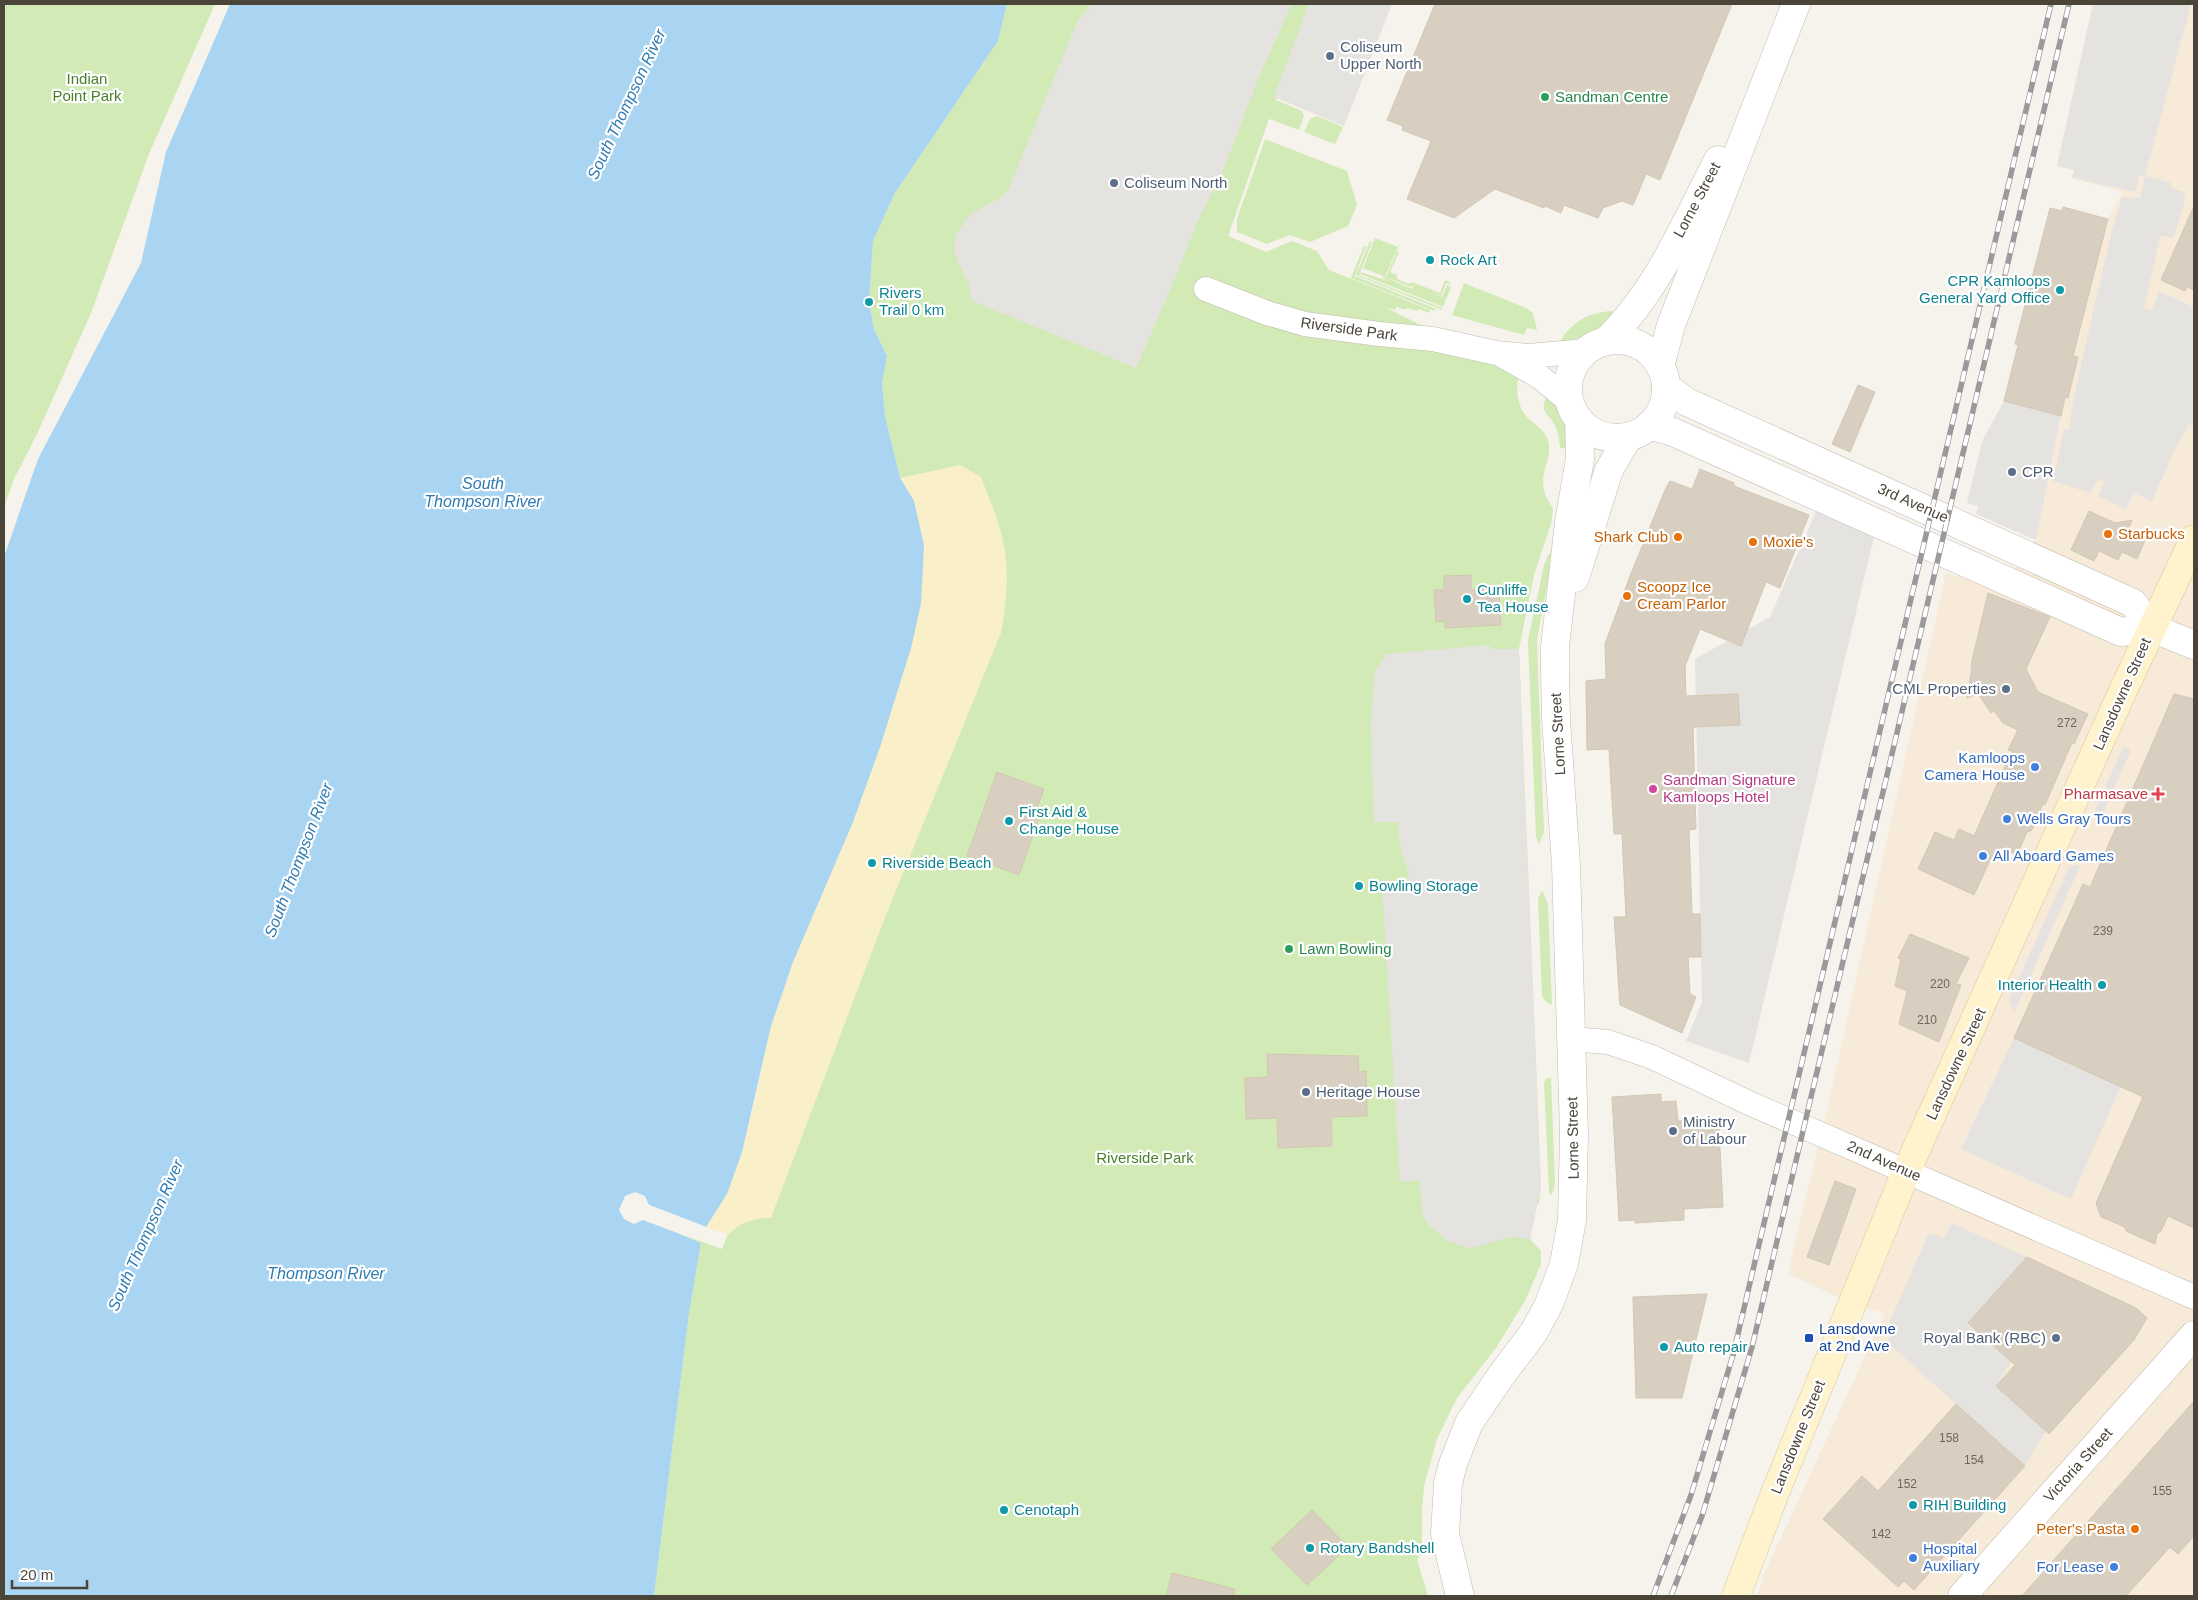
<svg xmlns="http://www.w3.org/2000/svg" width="2198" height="1600" font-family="Helvetica,sans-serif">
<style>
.commercial{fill:#f7ead8}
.green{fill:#d2eab5}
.sand{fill:#f9efc9}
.parking{fill:#e5e3e0}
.water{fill:#a9d4f2}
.pier{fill:#f6f3ec}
.building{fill:#d8cfc1;stroke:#d3c7b4}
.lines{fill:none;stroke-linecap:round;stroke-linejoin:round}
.minor-casing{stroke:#c2bbae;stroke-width:25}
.tertiary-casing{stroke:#c2bbae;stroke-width:29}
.secondary-casing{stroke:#d6c79b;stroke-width:29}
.minor{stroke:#fff;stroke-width:24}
.tertiary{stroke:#fff;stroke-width:28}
.secondary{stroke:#fff3cd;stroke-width:28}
.rail-casing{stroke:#9a9a9a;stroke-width:5.5}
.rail{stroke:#fff;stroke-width:4;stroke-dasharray:11;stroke-linecap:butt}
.service-dot{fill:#5c6f8a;stroke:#fff;stroke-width:2}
.leisure-dot{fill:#2e9e5b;stroke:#fff;stroke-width:2}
.culture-dot{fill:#0f9aa8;stroke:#fff;stroke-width:2}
.food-dot{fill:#e8710a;stroke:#fff;stroke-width:2}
.shop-dot{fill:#3f7fe0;stroke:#fff;stroke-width:2}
.hotel-dot{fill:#d1479c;stroke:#fff;stroke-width:2}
.health-dot{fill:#e0444e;stroke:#fff;stroke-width:2}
.transit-dot{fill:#1a4fb4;stroke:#fff;stroke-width:2}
.labels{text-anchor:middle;stroke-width:4.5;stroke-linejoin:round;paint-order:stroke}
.number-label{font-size:12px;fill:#6e675b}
.service-label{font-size:15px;fill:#4e5e75;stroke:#fff;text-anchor:start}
.park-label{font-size:15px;fill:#4a7f2a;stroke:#fff}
.leisure-label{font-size:15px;fill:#27864d;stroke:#fff;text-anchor:start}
.street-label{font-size:15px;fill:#4b4439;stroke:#fff}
.culture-label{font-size:15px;fill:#0d838f;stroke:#fff;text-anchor:start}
.food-label{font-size:15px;fill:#c56008;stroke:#fff;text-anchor:start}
.shop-label{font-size:15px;fill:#366cbe;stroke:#fff;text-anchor:start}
.hotel-label{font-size:15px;fill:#b23c85;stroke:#fff;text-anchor:start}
.health-label{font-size:15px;fill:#be3a42;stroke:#fff;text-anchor:end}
.transit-label{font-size:15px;fill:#164399;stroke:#fff;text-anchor:start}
.water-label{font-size:16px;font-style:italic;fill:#2e7ab2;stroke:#fff}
</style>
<rect width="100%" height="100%" fill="#f6f3ec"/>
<!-- commercial -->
<path class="commercial" d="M2093,4H2194V1596H1757L1765,1572L1885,1313L1851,1304L1789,1274L1794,1245L1826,1115L1946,573L2007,589L2010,587L2020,551L2036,540L2061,416L2065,397L2068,398L2078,357L2073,356L2109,217L2123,192L2072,178L2074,170L2057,166Z"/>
<!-- green -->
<g class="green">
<path d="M4,4H215L149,154L91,313L37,434L14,479L4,507Z"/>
<path d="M1007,4H1309L1276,100L1302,111L1304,116L1299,130L1269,119L1228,236L1266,252L1292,241L1317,251L1329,270L1430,310L1429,313L1419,309L1417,311L1407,308L1406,310L1397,307L1395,310L1385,307L1519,375C1515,389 1517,408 1529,419C1536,425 1543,429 1547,438C1557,464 1529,474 1553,509L1551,524L1534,575L1519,649L1541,1186L1539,1204H1537L1530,1239L1541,1251V1264L1526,1299L1496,1348L1457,1398L1437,1439L1424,1486L1422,1509V1551L1417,1560L1428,1596H654L689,1313L701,1243L643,1220L722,1249L728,1234L706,1227L727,1194L902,681L900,478L885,416L882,383L887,356L874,329L869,302L873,241L895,193L998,41Z"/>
<path d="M1317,116L1343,127L1335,144L1304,132L1310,119Z"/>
<path d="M1265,139L1347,171L1357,205L1348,226L1310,242L1290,235L1267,244L1237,232V219Z"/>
<path d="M1375,238L1398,247L1385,277L1412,289L1414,285L1411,287L1386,277L1397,251L1399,252L1390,272L1397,275V279L1410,284L1412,282L1440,293L1445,280L1451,283L1450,285L1446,283L1441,296L1431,292L1442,297L1447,285L1451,287L1443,307L1360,274L1361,272L1388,281L1383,278V276L1363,268Z"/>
<path d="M1370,241L1372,242L1359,275L1442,308V310L1356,275Z"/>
<path d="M1364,246H1366L1355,276L1436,309L1435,311L1351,278Z"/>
<path d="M1464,283L1526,308L1533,313L1537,330L1527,328L1524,335L1452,315Z"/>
<path d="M1613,311L1623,312L1589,335L1559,344C1570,322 1589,312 1613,311Z"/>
<path d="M1547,394C1561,411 1567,426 1570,448H1560C1559,441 1559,434 1556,427C1548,412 1539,414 1547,394Z"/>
<path d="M1549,553L1553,554L1537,640L1544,832L1539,844L1536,837L1528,640L1544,565Z"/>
<path d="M1542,890L1548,904L1552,1005L1546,1002L1542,996L1538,899Z"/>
<path d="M1551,1077L1555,1184L1551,1196L1549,1191L1544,1083L1546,1079Z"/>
</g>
<!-- sand -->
<path class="sand" d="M960,465L981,477C988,496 997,516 1002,536C1010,568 1007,601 1001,633L886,915L771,1218C754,1218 741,1222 729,1234L706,1227L727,1194L752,1112L771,1026L793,962L853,822L880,747L911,648L921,603L914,501L900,478Z"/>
<!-- parking -->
<g class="parking">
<path d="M1092,4H1292L1259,77L1220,178L1197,222L1176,276L1136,368L972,301L969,284L959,264L954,250L956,235L969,215L1002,197L1009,188L1078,20Z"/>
<path d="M1309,4H1392L1344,126L1274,97Z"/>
<path d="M2093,4H2191L2145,176L2171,183V188L2185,192L2184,205L2173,238L2160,236L2144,308L2151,311L2159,292L2194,307V426L2189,424L2174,451L2152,501L2134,493L2126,509L2098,496L2104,482L2098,479L2090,493L2053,481L2064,429L2069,430L2073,401L2108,247L2122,197L2140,198L2145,177L2139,176L2136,192L2072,178L2074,170L2057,166Z"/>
<path d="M2004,401L2061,416L2036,540L1976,514L1978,506L1967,503L1982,441Z"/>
<path d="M1818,507L1875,532L1749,1063L1686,1041L1702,1002L1695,659L1770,617Z"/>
<path d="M1488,645L1493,649H1519L1541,1186L1530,1240L1517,1237L1507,1238L1477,1247L1468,1248L1448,1241L1428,1224L1422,1213L1420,1181H1400L1382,882L1405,881L1408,878L1409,873L1400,847L1398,822H1374L1371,722L1375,670L1387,654Z"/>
<path d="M2123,747L2131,750L2097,827L2094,813Z"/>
<path d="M2081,864L2014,1013L2009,1000L2069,867Z"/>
<path d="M2014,1038L2121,1086L2071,1199L1961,1149Z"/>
<path d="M1952,1223L2027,1257L1968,1323L2011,1362L1996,1386L2046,1431L2025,1466L1887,1342L1899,1327L1889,1323L1929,1233L1944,1238Z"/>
</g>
<!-- water -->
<path class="water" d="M230,4H1007L998,41L895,193L873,241L869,302L874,329L887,356L882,383L885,416L900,478L914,501L924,545L921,603L911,648L880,747L853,822L793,962L771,1026L742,1152L727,1194L706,1227L649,1205L644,1219L701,1243L689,1313L654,1596H4V557L38,459L141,263L166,152Z"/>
<!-- pier -->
<path class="pier" d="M635,1192L645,1196L649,1205L709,1228L705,1229L652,1209L653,1216L649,1219L704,1243L643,1220L634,1224L624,1219L619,1210L625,1196Z"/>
<!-- building -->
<g class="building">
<path d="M1435,4H1732L1660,180L1646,174L1633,205L1622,201L1603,208L1598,218L1564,205L1561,213L1545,206L1544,208L1495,189L1454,218L1407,199L1431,141L1402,130L1403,126L1387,120Z"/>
<path d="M2194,206V290L2187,287L2185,291L2161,280Z"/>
<path d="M2063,207L2108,219L2073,356L2078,357L2068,398L2065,397L2061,416L2004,401L2018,345L2015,344L2050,208L2062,211Z"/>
<path d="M1858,385L1875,392L1850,452L1832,444Z"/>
<path d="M1700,469L1734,483V486L1809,515L1780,588L1766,582L1741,646L1700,629L1685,666L1686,696L1738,694L1740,725L1693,727L1696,829L1689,830L1692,914H1700L1701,957H1688L1690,994L1696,997L1682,1033L1620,1005L1614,917H1626L1622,834H1614L1609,749L1587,750L1586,681L1606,679L1605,644L1630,576L1665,490L1670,481L1692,489Z"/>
<path d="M2089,511L2115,523L2132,520L2128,530L2146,538L2137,559L2122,552L2118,560L2099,551L2094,561L2071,550Z"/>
<path d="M1471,575V590L1499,589L1501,625L1445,628V621L1436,622L1434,590H1444V576Z"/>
<path d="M1988,593L2050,617L2026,669L2038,692L2088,714L2074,744L2072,743L2045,805L2043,804L2032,830L2027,832L2017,855L2000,847L1995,860L1991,858L1974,895L1918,869L1935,832L1954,840L1959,829L1974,836L2012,751L2008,750L2018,730L2003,723L1994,711L1991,713L1978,694L1967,698L1972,668L1971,665Z"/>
<path d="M2174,694L2194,699V1228L2168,1216L2161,1231L2157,1234L2155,1244L2126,1231L2125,1227L2101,1217L2096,1203L2143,1097L2014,1038L2083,884L2090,887Z"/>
<path d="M997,772L1044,789L1034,816L1039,818L1019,875L967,856Z"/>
<path d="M1910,934L1969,958L1956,984L1961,985L1939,1042L1899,1024L1907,991L1895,986L1901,959L1898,958Z"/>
<path d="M1267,1054L1358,1056L1359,1072L1366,1071L1367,1116L1331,1117L1332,1146L1278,1148L1277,1118L1246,1119L1245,1078L1268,1077Z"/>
<path d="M1661,1094V1102L1676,1101L1678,1121L1704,1119L1705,1130L1719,1129L1723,1207L1684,1209V1220L1635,1223V1220L1619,1221L1612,1097Z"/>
<path d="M1835,1181L1856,1189L1829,1265L1807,1257Z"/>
<path d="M2027,1257L2136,1308L2147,1318L2134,1340L2049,1434L1996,1386L2015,1365L1968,1323Z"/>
<path d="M1707,1294L1682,1398H1636L1633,1297Z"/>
<path d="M2194,1401V1536L2178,1554L2170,1547L2126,1596H2022Z"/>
<path d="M1956,1404L2025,1466L1914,1590L1904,1581L1898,1587L1823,1519L1862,1476L1878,1491Z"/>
<path d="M1312,1510L1348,1547L1307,1585L1271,1549Z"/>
<path d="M1172,1573L1235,1589L1234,1596H1166Z"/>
</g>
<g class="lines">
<!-- minor casing -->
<g class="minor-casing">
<g id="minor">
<path d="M1206,289L1267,313L1305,324L1379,334L1433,339L1496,353L1529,356L1586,351"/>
<path d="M1505,357L1540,377L1569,401"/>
<path d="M1571,1039L1608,1042L1652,1057L1749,1103L2194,1297"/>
</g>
</g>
<!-- tertiary casing -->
<g class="tertiary-casing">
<g id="tertiary">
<circle cx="1617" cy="389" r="49"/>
<path d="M1606,341C1658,291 1685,223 1718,160"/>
<path d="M1660,366L1671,325L1796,4"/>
<path d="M1666,387L1687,402L2133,603L2152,628L2194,645"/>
<path d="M1649,425L1673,432L2121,632L2152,628"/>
<path d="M1575,578L1609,470L1629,436"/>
<path d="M1460,1596L1445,1534L1448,1483L1453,1464L1469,1423L1500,1377L1534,1332L1549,1304L1564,1264L1572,1220L1574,1134L1566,865L1556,719L1555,671V647L1569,522L1580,459L1579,420"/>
<path d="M1962,1596L2194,1335"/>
</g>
</g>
<!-- secondary casing -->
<g class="secondary-casing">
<path id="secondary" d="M1736,1596L1775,1493L1906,1172L2121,695L2194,539"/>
</g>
<!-- minor -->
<use href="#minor" class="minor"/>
<!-- tertiary -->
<use href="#tertiary" class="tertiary"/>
<!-- secondary -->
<use href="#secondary" class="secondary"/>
<!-- rail casing -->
<g class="rail-casing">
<g id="rail">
<path d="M1653,1596L1691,1495L1733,1355L2051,4"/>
<path d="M1671,1596L1702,1516L1752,1347L2069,4"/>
</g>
</g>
<!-- rail -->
<use href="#rail" class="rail"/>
</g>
<!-- markers -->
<g class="service-dot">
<circle cx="1330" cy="56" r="5"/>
<circle cx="1114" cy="183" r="5"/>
<circle cx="2012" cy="472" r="5"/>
<circle cx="2006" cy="689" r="5"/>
<circle cx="1306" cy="1092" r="5"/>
<circle cx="1673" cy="1131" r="5"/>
<circle cx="2056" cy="1338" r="5"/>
</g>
<g class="leisure-dot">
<circle cx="1545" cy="97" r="5"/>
<circle cx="1289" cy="949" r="5"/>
</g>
<g class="culture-dot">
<circle cx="1430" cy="260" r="5"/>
<circle cx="2060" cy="290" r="5"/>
<circle cx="869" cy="302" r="5"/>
<circle cx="1467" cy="599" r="5"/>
<circle cx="1009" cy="821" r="5"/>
<circle cx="872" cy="863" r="5"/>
<circle cx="1359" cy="886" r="5"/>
<circle cx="2102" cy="985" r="5"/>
<circle cx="1664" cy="1347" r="5"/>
<circle cx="1913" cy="1505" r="5"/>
<circle cx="1004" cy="1510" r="5"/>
<circle cx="1310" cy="1548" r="5"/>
</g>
<g class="food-dot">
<circle cx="2108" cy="534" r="5"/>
<circle cx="1678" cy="537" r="5"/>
<circle cx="1753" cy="542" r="5"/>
<circle cx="1627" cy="596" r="5"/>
<circle cx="2135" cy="1529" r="5"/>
</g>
<g class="shop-dot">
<circle cx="2035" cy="767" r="5"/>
<circle cx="2007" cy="819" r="5"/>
<circle cx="1983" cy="856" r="5"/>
<circle cx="1913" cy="1558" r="5"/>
<circle cx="2114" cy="1567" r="5"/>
</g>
<circle class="hotel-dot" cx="1653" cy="789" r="5"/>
<path class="health-dot" d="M2155.5 786.5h5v5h5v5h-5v5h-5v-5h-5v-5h5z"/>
<rect class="transit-dot" x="1804" y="1333" width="10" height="10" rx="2.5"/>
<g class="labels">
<!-- number labels -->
<g class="number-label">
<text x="2067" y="727">272</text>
<text x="2103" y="935">239</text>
<text x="1940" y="988">220</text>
<text x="1927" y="1024">210</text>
<text x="1949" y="1442">158</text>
<text x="1974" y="1464">154</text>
<text x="1907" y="1488">152</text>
<text x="2162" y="1495">155</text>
<text x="1881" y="1538">142</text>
</g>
<!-- service labels -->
<g class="service-label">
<text x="1340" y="52">Coliseum<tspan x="1340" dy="17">Upper North</tspan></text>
<text x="1124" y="188">Coliseum North</text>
<text x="2022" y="477">CPR</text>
<text x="1996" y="694" text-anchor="end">CML Properties</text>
<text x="1316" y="1097">Heritage House</text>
<text x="1683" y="1127">Ministry<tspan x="1683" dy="17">of Labour</tspan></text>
<text x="2046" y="1343" text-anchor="end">Royal Bank (RBC)</text>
</g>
<!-- park labels -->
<g class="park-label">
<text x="87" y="84">Indian<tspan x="87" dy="17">Point Park</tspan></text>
<text x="1145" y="1163">Riverside Park</text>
</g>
<!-- leisure labels -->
<g class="leisure-label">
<text x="1555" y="102">Sandman Centre</text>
<text x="1299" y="954">Lawn Bowling</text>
</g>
<!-- street labels -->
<g class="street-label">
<text transform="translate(1697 200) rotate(-62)" y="5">Lorne Street</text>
<text transform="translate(1349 329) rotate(8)" y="5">Riverside Park</text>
<text transform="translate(1913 503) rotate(24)" y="5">3rd Avenue</text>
<text transform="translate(2122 694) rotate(-66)" y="5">Lansdowne Street</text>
<text transform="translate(1558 734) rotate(-93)" y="5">Lorne Street</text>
<text transform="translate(1956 1064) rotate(-65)" y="5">Lansdowne Street</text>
<text transform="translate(1573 1138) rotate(-91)" y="5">Lorne Street</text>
<text transform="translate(1884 1161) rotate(24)" y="5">2nd Avenue</text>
<text transform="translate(1798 1437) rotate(-68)" y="5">Lansdowne Street</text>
<text transform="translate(2078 1465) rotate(-48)" y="5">Victoria Street</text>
</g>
<!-- culture labels -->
<g class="culture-label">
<text x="1440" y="265">Rock Art</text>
<text x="2050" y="286" text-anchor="end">CPR Kamloops<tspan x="2050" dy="17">General Yard Office</tspan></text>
<text x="879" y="298">Rivers<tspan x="879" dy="17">Trail 0 km</tspan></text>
<text x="1477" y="595">Cunliffe<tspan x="1477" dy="17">Tea House</tspan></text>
<text x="1019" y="817">First Aid &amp;<tspan x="1019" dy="17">Change House</tspan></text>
<text x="882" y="868">Riverside Beach</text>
<text x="1369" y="891">Bowling Storage</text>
<text x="2092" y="990" text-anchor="end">Interior Health</text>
<text x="1674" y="1352">Auto repair</text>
<text x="1923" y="1510">RIH Building</text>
<text x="1014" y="1515">Cenotaph</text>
<text x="1320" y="1553">Rotary Bandshell</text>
</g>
<!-- food labels -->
<g class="food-label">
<text x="2118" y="539">Starbucks</text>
<text x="1668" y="542" text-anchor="end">Shark Club</text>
<text x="1763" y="547">Moxie's</text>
<text x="1637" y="592">Scoopz Ice<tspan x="1637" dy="17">Cream Parlor</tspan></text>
<text x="2125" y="1534" text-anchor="end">Peter's Pasta</text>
</g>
<!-- shop labels -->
<g class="shop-label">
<text x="2025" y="763" text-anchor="end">Kamloops<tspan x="2025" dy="17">Camera House</tspan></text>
<text x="2017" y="824">Wells Gray Tours</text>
<text x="1993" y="861">All Aboard Games</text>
<text x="1923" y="1554">Hospital<tspan x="1923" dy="17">Auxiliary</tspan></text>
<text x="2104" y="1572" text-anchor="end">For Lease</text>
</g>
<!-- hotel labels -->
<g class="hotel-label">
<text x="1663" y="785">Sandman Signature<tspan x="1663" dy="17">Kamloops Hotel</tspan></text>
</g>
<!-- health labels -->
<g class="health-label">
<text x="2148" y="799">Pharmasave</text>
</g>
<!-- transit labels -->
<g class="transit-label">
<text x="1819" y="1334">Lansdowne<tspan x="1819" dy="17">at 2nd Ave</tspan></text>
</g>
<!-- water labels -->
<g class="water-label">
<text transform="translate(626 104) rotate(-65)" y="6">South Thompson River</text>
<text x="483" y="489">South<tspan x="483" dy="18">Thompson River</tspan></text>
<text transform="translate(298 860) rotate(-69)" y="6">South Thompson River</text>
<text transform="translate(145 1235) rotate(-66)" y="6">South Thompson River</text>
<text x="326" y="1279">Thompson River</text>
</g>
</g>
<!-- border -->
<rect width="2198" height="1600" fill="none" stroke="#4b4439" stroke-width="10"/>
<!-- scale -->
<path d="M12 1580v8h75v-8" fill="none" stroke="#4b4439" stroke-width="2.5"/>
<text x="20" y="1580" font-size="15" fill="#4b4439" stroke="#ffffff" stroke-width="4" paint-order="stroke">20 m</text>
</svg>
